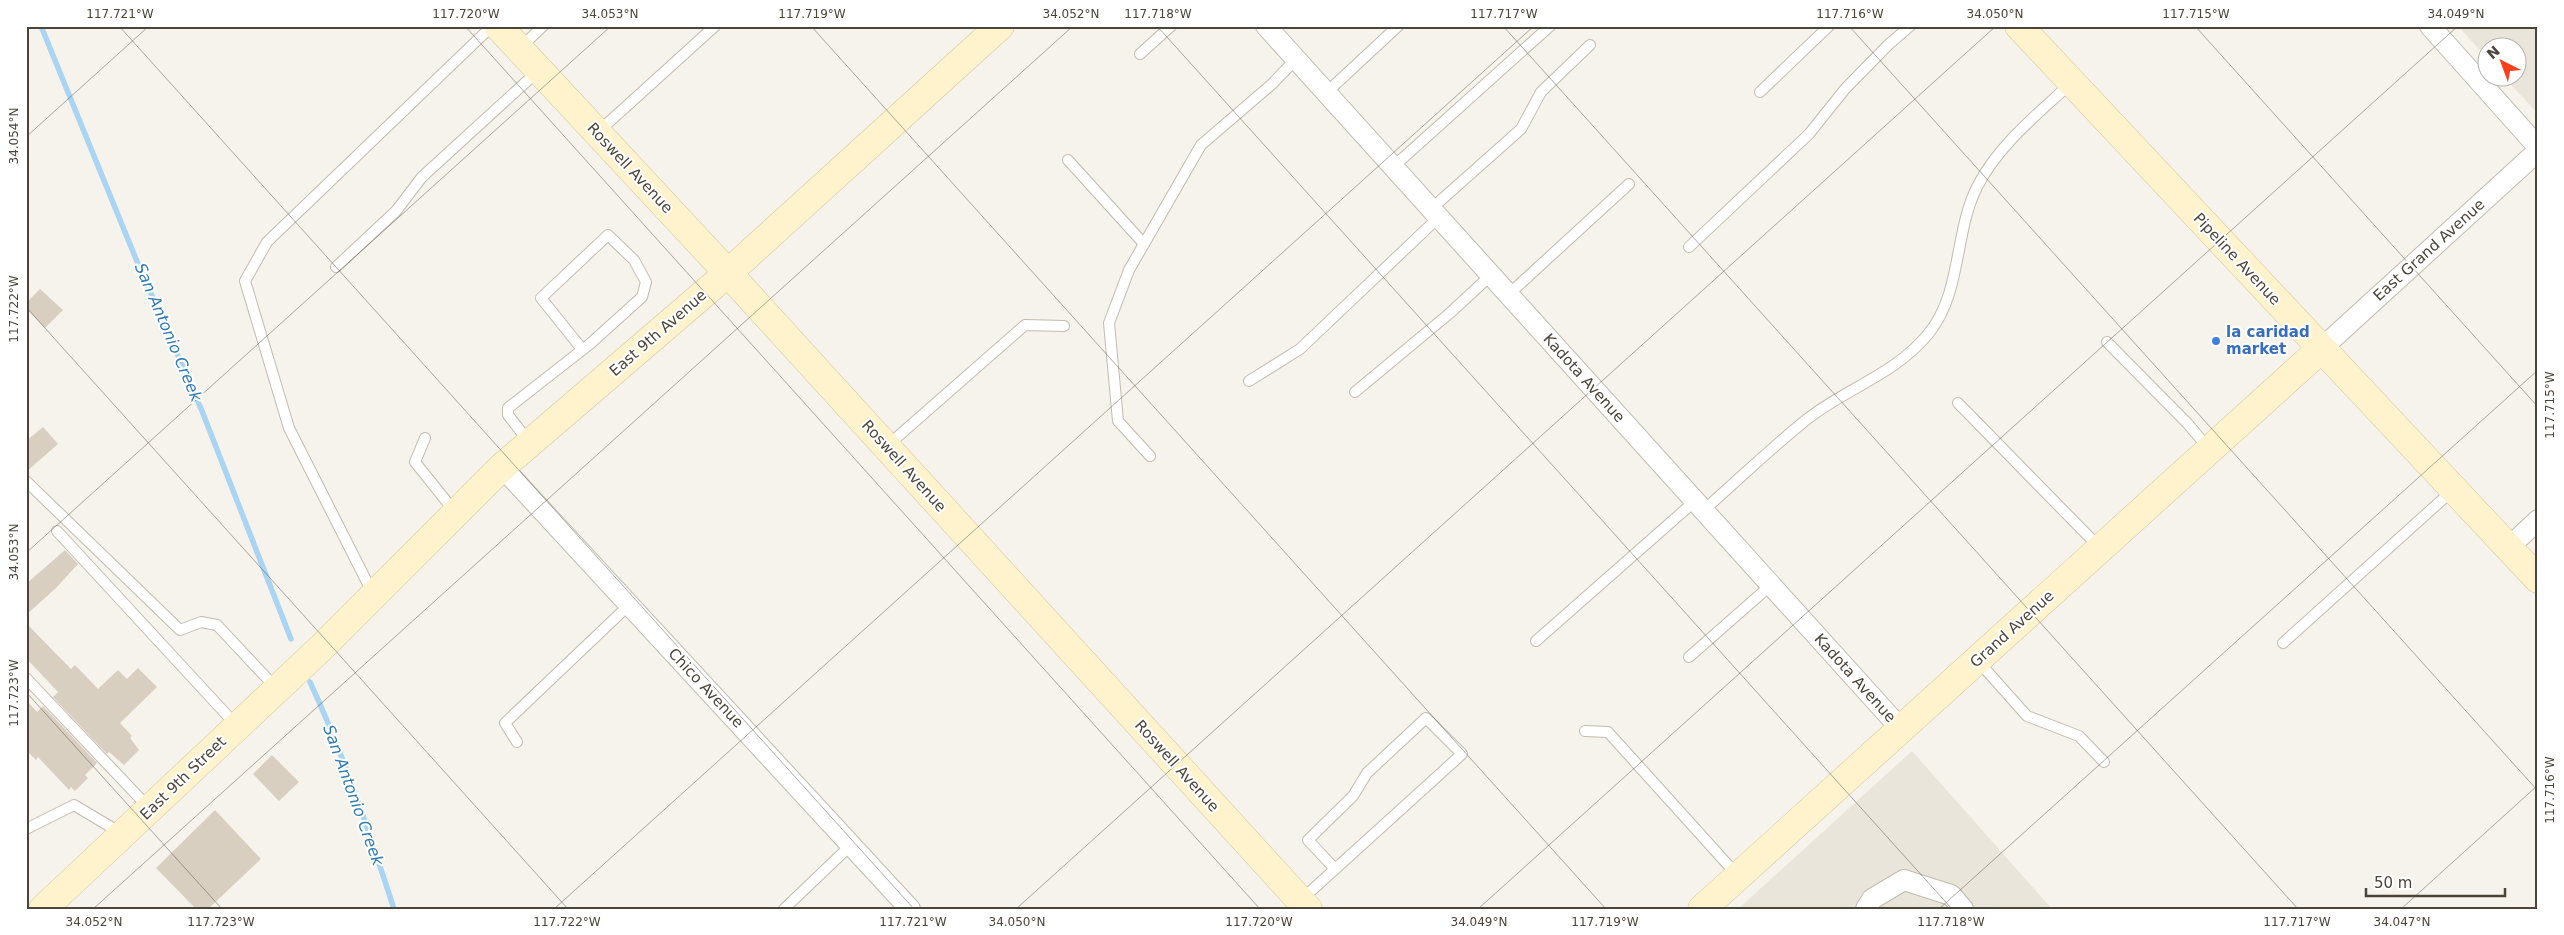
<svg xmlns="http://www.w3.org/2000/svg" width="2564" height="935" font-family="'DejaVu Sans',sans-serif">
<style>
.residential{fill:#eae5da}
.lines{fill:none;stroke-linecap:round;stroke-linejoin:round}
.stream{stroke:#a9d4f2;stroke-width:5.5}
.building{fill:#d8cfc1}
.lane-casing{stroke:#c2bbae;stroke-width:12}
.street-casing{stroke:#c2bbae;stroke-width:22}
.secondary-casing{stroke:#d6c79b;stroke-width:29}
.lane{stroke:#fff;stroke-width:10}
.street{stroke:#fff;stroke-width:20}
.secondary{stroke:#fff3cd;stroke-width:28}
.ticks{fill:none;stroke:#4b4439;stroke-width:1;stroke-opacity:0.45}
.shop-dot{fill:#3f7fe0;stroke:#fff;stroke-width:2}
.labels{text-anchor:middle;stroke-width:4;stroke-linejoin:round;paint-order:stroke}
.street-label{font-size:15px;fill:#4b4439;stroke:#fff}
.shop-label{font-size:15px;font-weight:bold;fill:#366cbe;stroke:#fff;text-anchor:start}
.water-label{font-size:16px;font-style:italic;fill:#2e7ab2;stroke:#fff}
.neatline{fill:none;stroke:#4b4439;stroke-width:2}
.ticks-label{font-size:12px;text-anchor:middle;fill:#4b4439}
</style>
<rect width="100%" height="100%" fill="#f6f3ec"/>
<!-- residential -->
<g class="residential">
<path d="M2458,26H2538V114L2505,78H2516V48H2486V57Z"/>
<path d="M1912,751L2052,909H1738Z"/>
</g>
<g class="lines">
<!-- stream -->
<g class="stream">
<path d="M41,26L136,259L202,411L291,639"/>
<path d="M310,682C344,755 369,832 394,909"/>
</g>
</g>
<!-- building -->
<g class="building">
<path d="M40,289L63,310L45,328L26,308V303Z"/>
<path d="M43,427L58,444L26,472V441Z"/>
<path d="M65,550L78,564L56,588L26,615V584Z"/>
<path d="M26,623L71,669L75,665L98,689L118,670L127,679L138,668L157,687L120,723L132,736L130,738L139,750L124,765L109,752L107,754L53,697L58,692L26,658Z"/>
<path d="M26,700L37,712L43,706L97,763L85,775L88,778L75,791L71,787L69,790L38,757L36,760L26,750Z"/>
<path d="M272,755L299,782L279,801L253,774Z"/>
<path d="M215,810L261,859L208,909H196L156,868Z"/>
</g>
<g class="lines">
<!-- lane casing -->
<g class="lane-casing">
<g id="lane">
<path d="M520,48L543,26"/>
<path d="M1140,54L1171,26"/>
<path d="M1760,92L1829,26"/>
<path d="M1326,93L1398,26"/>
<path d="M598,132L715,26"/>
<path d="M1068,160L1144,244"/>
<path d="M1393,167L1550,26"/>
<path d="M1431,209L1521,129L1541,92L1590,45"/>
<path d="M1689,247L1809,134L1845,89L1888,45L1910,26"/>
<path d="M336,267L396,211L422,177L538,71"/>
<path d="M1509,294L1629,184"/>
<path d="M2107,342L2188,424L2209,449"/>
<path d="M1249,381L1300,349L1439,217"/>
<path d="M1355,392L1450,313L1491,275"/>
<path d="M1958,403L2100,548"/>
<path d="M425,438L415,462L455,512"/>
<path d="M529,442L508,415V408L591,343L642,297L646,282L634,260L608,235L541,298L582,349"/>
<path d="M887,446L1025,325L1064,326"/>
<path d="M1150,456L1118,421L1109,323L1129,270L1201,145L1272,84L1296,59"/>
<path d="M26,481L180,630L201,622L217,625L276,688"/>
<path d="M1704,510C1738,480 1771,448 1806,420C1846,388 1895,375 1929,333C1962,292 1954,233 1977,187C1998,145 2038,114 2071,83"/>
<path d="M57,531L237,726"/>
<path d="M373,594L289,428L245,281L267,242L492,26"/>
<path d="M1536,641L1695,501"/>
<path d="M2283,643L2453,490"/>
<path d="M1689,657L1771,585"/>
<path d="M1978,661L2027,716L2079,736L2104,762"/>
<path d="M26,678L150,809"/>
<path d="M1585,731L1608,732L1738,876"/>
<path d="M517,742L505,723L629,605"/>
<path d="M26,829L74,805L121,833"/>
<path d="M1301,900L1462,754L1426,718L1367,773L1353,796L1308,840L1335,869"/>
<path d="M784,909L851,845"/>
</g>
</g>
<!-- street casing -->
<g class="street-casing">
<g id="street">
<path d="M1266,26L1901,729"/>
<path d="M2430,26L2538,147"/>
<path d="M2321,349L2538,151"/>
<path d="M502,467L910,909"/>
<path d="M2509,547L2538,520"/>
<path d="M1866,909L1872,899L1904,880L1951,895L1963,909"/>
</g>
</g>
<!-- secondary casing -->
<g class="secondary-casing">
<g id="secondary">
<path d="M498,26L728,273L1308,909"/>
<path d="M2019,26L2538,579"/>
<path d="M43,909L322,647L502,467L728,273L1000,26"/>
<path d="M1702,909L2321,349"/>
</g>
</g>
<!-- lane -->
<use href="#lane" class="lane"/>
<!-- street -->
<use href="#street" class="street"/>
<!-- secondary -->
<use href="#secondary" class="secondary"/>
</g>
<!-- ticks -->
<path class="ticks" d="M119,26L914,909M465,26L1260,909M811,26L1606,909M1157,26L1952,909M1503,26L2298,909M1849,26L2538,791M2195,26L2538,407M26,137L149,26M26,307L568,909M26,553L611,26M26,692L222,909M93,909L1073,26M554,909L1534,26M1016,909L1996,26M1478,909L2458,26M1939,909L2538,370M2401,909L2538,785"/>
<!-- markers -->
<circle class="shop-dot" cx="2216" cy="341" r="5"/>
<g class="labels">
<!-- street labels -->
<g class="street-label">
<text transform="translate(630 168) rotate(47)" y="5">Roswell Avenue</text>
<text transform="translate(2429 250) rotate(-42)" y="5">East Grand Avenue</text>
<text transform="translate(2237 259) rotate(47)" y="5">Pipeline Avenue</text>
<text transform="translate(658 333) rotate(-41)" y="5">East 9th Avenue</text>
<text transform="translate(1584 378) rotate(48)" y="5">Kadota Avenue</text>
<text transform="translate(904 466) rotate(48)" y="5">Roswell Avenue</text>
<text transform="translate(2012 629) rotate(-42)" y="5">Grand Avenue</text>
<text transform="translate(1855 678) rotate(48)" y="5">Kadota Avenue</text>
<text transform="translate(706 688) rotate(47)" y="5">Chico Avenue</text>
<text transform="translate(1177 766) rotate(48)" y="5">Roswell Avenue</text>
<text transform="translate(183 778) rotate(-44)" y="5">East 9th Street</text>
</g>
<!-- shop labels -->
<g class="shop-label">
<text x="2226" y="337">la caridad<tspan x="2226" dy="17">market</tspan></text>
</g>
<!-- water labels -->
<g class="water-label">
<text transform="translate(169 332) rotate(67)" y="6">San Antonio Creek</text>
<text transform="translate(354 795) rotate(70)" y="6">San Antonio Creek</text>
</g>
</g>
<!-- border -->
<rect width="2564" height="935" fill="none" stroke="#ffffff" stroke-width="55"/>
<!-- north arrow -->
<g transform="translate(2502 62) rotate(318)"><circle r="24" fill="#ffffff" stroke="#b7b4b0"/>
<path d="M0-4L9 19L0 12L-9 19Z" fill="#fc3f1d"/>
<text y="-8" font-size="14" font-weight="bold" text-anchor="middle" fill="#4b4439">N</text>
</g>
<!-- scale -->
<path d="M2366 888v8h139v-8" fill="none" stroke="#4b4439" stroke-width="2.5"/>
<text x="2374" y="888" font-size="15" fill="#4b4439" stroke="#ffffff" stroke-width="4" paint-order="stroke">50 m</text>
<rect x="28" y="28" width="2508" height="880" class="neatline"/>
<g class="ticks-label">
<text x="120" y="18">117.721°W</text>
<text x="466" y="18">117.720°W</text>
<text x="610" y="18">34.053°N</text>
<text x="812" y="18">117.719°W</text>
<text x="1071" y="18">34.052°N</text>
<text x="1158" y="18">117.718°W</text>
<text x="1504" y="18">117.717°W</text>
<text x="1850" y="18">117.716°W</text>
<text x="1995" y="18">34.050°N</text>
<text x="2196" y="18">117.715°W</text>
<text x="2456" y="18">34.049°N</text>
<text transform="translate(14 136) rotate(-90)" y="4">34.054°N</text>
<text transform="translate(14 309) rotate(-90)" y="4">117.722°W</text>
<text transform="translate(2550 405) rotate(-90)" y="4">117.715°W</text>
<text transform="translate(14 552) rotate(-90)" y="4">34.053°N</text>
<text transform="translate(14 693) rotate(-90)" y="4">117.723°W</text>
<text transform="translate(2550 790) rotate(-90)" y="4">117.716°W</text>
<text x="94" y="926">34.052°N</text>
<text x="221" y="926">117.723°W</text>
<text x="567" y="926">117.722°W</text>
<text x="913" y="926">117.721°W</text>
<text x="1017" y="926">34.050°N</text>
<text x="1259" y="926">117.720°W</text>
<text x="1479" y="926">34.049°N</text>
<text x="1605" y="926">117.719°W</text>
<text x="1951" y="926">117.718°W</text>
<text x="2297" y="926">117.717°W</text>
<text x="2402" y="926">34.047°N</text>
</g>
</svg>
